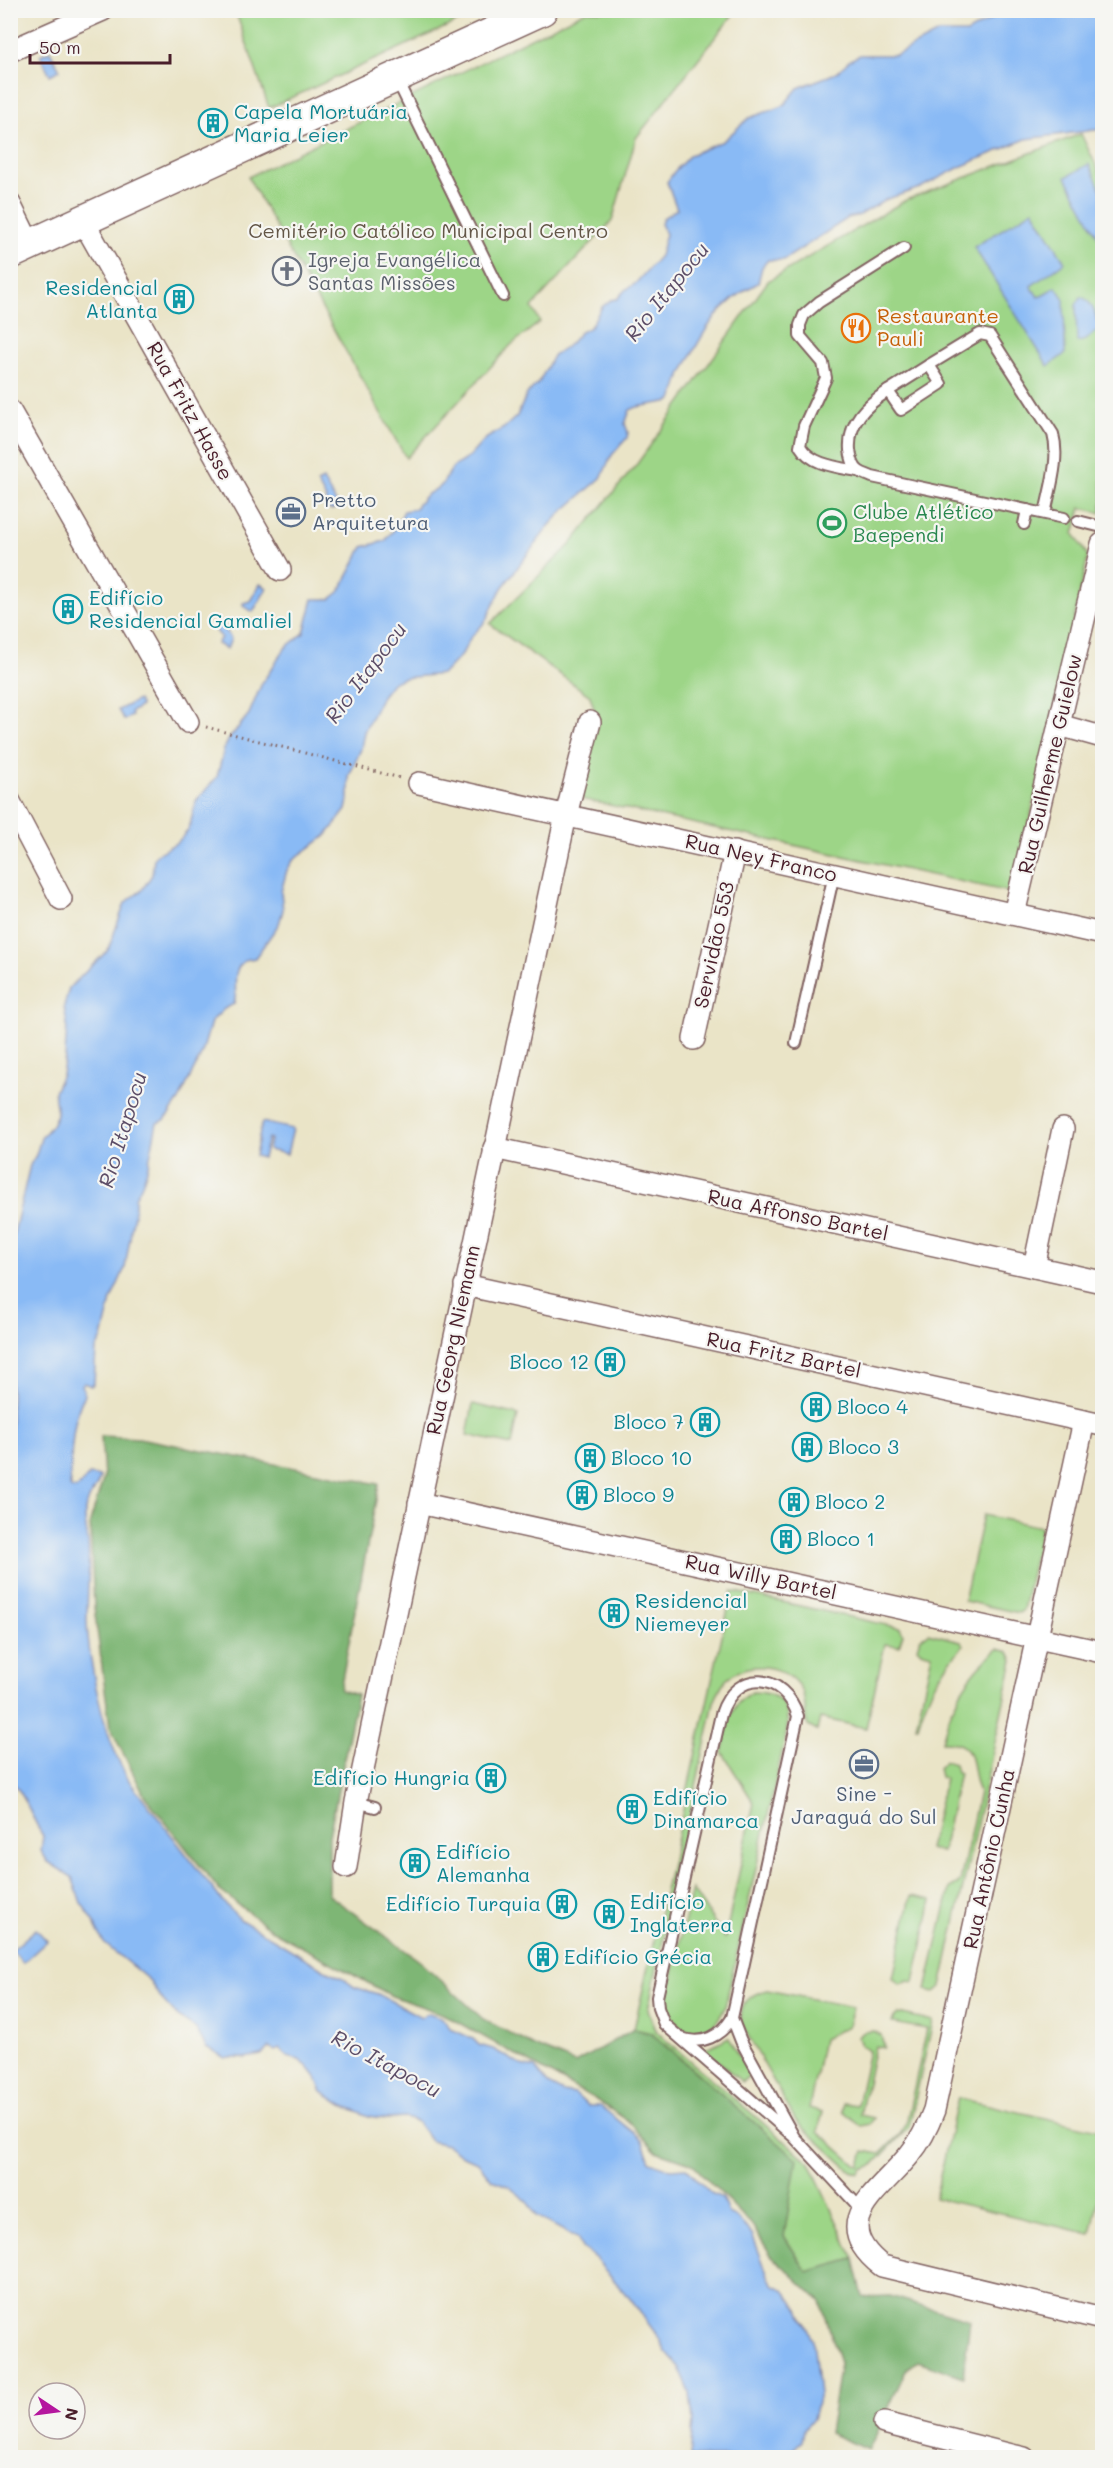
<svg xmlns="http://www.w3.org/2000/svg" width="1113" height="2468" font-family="Mali,sans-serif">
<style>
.green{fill:#9dd587;stroke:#747a59;stroke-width:1.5}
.forest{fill:#7eb674;stroke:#646a50;stroke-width:1.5}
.water{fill:#89baf5;stroke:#6a6c90;stroke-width:1.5}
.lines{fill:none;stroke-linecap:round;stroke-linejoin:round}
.lane-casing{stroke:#826462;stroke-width:14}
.street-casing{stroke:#826462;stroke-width:24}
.secondary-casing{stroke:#826462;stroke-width:33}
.path{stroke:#826462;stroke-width:3;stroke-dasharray:1.5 4.5;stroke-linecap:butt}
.lane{stroke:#fff;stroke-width:10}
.street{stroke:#fff;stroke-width:21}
.secondary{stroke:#fff;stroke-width:30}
.labels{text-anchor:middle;stroke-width:4.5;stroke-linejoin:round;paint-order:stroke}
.culture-label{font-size:20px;fill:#0d838f;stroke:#f6f6f2;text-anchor:start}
.park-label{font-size:20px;fill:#635647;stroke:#f6f6f2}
.worship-label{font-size:20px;fill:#5b616d;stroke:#f6f6f2;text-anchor:start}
.food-label{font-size:20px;fill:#c56008;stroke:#f6f6f2;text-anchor:start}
.street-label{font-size:20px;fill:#4a1f2b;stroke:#f6f6f2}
.service-label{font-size:20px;fill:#4e5e75;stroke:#f6f6f2;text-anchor:start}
.leisure-label{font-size:20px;fill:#27864d;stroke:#f6f6f2;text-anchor:start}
.water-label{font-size:21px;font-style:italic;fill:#5d4e68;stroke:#f6f6f2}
</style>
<rect width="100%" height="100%" fill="#f6f6f2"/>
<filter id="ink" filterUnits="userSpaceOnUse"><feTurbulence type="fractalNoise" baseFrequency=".0167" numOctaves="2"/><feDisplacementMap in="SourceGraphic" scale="12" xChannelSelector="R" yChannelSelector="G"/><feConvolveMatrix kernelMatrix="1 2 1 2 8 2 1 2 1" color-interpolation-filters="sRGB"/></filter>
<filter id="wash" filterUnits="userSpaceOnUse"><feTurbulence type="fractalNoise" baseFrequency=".008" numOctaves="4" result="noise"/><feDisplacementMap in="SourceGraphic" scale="24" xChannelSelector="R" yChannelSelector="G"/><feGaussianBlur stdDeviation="1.35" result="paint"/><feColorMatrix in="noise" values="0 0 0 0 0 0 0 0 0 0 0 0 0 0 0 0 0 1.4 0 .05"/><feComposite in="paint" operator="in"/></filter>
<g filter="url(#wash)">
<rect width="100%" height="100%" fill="#eae4c7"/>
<!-- green -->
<g class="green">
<path d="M235,10H481V11L269,108Z"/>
<path d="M586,11H736L636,138L612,221L532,307L540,322L511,345L406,458L248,177Z"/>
<path d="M1081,134L1102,178V513L1081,508L1074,534L1088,556L1015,887L1009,892L581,799L598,721L590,696L490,624L570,545L637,464L768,281L906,200Z"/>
<path d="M473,1404L518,1415L512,1445L467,1435Z"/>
<path d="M983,1515L1041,1527L1023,1610L1019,1613L964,1601Z"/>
<path d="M732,1591L900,1628L903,1634L899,1646L885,1644L866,1728L820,1718L817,1731L808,1726C803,1714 808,1699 799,1686C781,1662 740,1659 722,1685C719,1690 717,1697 714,1702L648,2010L655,2030L669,2043L810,2163L854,2259L807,2272L784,2236L796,2159L651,2033L634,2029Z"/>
<path d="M928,1633L961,1641L964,1645C941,1670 927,1693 918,1726H916L932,1654L920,1651L917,1648L920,1638Z"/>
<path d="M998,1649L1009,1652L1013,1660L941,1987L935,1992L926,1990L950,1888L960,1882L979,1792C968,1771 981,1740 942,1742C951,1703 967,1675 998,1649Z"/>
<path d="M752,1692C778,1692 790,1703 787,1730L725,2007C711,2044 668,2037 667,1998L692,1889L725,1938L754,1803L722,1752C728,1728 728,1704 752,1692Z"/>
<path d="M945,1761L954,1764L956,1772L959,1773L942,1852L929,1849L945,1779L940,1777L938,1768Z"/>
<path d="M911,1896L932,1900L914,1982L908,1981L900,1985L893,1978Z"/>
<path d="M767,1990L853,2007L848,2026L823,2039L809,2108L823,2112L818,2131L856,2165L860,2166L864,2151L880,2154L901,2133L907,2120L927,2029L892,2023C894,2016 896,2014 903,2014L933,2021L909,2127L873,2165L861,2169L859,2174L851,2171L796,2121L742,2025C738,2007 748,1994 767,1990Z"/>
<path d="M874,2031L881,2035L884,2048L875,2046L860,2115L874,2118L870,2124L861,2126L843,2111V2103L857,2105L869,2051L861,2046L858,2037L864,2032Z"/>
<path d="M727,2038H729L750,2075L742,2082L706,2051L707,2048Z"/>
<path d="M958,2098L1102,2131V2183L1091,2234L935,2198Z"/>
</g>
<!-- forest -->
<path class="forest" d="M101,1436L139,1438L379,1484L340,1690L357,1695L329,1836V1895L421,1962L483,2019L536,2047L575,2063L634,2029L650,2033L797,2159L784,2236L807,2272L854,2259L863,2297L890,2296L970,2320L963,2377L918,2361L906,2370L869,2450L829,2433L840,2363L821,2302L771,2255L752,2225L691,2163L656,2151L627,2120L593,2098L443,2014L392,1996L273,1931L219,1890L144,1795L110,1727L94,1607L90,1522L104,1477Z"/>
<!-- water -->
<g class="water">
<path d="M1005,11H1102V129L1026,139L960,167L920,188L887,199L860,215L848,218L784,260H768L762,267L758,283C715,305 703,333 681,375C677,383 676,393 671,401L637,407L630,410L625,424L628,432L627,438L612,455L601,478L562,512L549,526L502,588L485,622L471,637L462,654L443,674L403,678L392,683L382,696L364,732L361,749L349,776V796L346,810L326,836L294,859L287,870L281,892L283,910L279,924L255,958L245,960C229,973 239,988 234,1004L224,1009L211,1022L202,1053L179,1100L165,1120L157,1123C151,1148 149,1176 135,1197V1208L125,1268L111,1300L102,1338L96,1349L94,1383L91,1386L84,1383L82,1385L85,1395C71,1417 71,1460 70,1487L72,1489L77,1488L89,1475L100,1477C97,1489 87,1498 85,1510C84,1521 87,1532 88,1542C90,1566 87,1596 87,1620C88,1667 109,1765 142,1797L223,1902L241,1920L325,1970L343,1978L354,1987L378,1994L421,2017L429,2013L442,2018L451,2029L473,2039L479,2045L493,2049L521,2065L535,2068L548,2084L563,2092L575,2094L588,2106H600L637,2135L643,2142L650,2162L670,2169L686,2168L711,2193L722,2198L728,2213L736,2217L752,2234L769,2278L774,2285L783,2289L799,2309L813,2340L819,2394L813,2419L804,2430L802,2441L784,2457H690L693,2422L690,2393L679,2367L666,2352L659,2338L625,2292L605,2271L596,2258L582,2248L577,2238L536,2216L527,2201L508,2186L492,2180L478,2162L462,2156L447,2145L431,2141L417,2122L406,2118L386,2119L369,2116L342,2105L322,2092L315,2076L308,2067L299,2060L288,2057L280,2049L275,2051L270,2048L261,2055L244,2058H225L206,2047L196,2029L178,2017L159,1996L150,1981L104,1943L91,1917L81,1903L72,1877L48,1862L41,1851L43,1836C31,1817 26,1796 11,1780V1245L30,1165L36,1155L41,1138L52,1125L57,1114L54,1092L62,1074L65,1057L67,1024L64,1006L69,988L108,950L125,903L142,890L152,875L154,858L157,854L178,842L189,829L196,801L217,777L224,749L229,739L249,714L262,683L286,647L304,633L313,599H330L339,592L363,547L385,541L396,527L404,511L414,509L426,495L441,486L453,467L469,457L485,439L504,428L517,416L527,394L539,382L553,356L571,343L579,333L590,327L602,307L611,300L617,299L625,290L635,284L660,256L666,234L661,224L663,218L677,209L667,182L674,172L690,155L723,141L749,118L783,106L798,88L836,73L850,60L860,55H896L938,33H967Z"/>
<path d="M50,51L60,70L50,75L40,55Z"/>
<path d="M1089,164L1102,192V244L1066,177Z"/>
<path d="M1033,210L1065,262L1031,286L1038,297L1056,287L1064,299L1065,354L1048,366L974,247Z"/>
<path d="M1081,297C1091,300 1095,312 1097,321L1102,323V329L1095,332L1086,340L1077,342L1076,305Z"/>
<path d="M323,480L338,506L332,510L325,508L326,499L317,483Z"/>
<path d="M260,584L267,588L253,612L243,606V603L250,601Z"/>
<path d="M221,622L231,639L227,649L217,644L221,637L213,627Z"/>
<path d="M138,700L141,706L131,712L132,716L124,720L118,710Z"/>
<path d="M262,1122L293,1129L287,1154L268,1150L270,1139L268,1138L263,1158L255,1156Z"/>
<path d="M36,1929L47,1941L23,1963L12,1950Z"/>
</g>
</g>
<g filter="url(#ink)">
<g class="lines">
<!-- lane casing -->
<g class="lane-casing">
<g id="lane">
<path d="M396,78L503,296"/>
<path d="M888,391L929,365"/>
<path d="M858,471C837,467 811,465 800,446L804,426L826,378L823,363L800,336V325L804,315L819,302L904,248"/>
<path d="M1045,514C1050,488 1060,459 1053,434L990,336L980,334L929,365L941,384L901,410L888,391C866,405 848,422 850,450C851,457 853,467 859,471C863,474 868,475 872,477L1064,518"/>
<path d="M1078,521L1102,527"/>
<path d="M1024,524L1027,510"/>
<path d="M796,1043L834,874"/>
<path d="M356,1802L375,1807"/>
<path d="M681,2038C702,2046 721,2036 732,2018"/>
<path d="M794,2137L741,2041L732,2018L798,1716C784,1672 736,1668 721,1714L657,1997L658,2008L664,2024L794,2137L861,2209"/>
</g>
</g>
<!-- street casing -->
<g class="street-casing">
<g id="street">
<path d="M10,51L103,10"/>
<path d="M10,204L30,245"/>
<path d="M83,221L280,570"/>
<path d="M10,411L188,722"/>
<path d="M1059,725L1102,737"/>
<path d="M419,783L1102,934"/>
<path d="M10,802L61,899"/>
<path d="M1014,914L1102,544"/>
<path d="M694,1039L735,852"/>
<path d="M494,1148L1102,1282"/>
<path d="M1034,1267L1063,1129"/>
<path d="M465,1285L1102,1425"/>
<path d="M1084,1421L934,2110C928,2126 921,2141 910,2154C881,2191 824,2221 882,2266L1102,2319"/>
<path d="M419,1503L1102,1652"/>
<path d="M346,1867L356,1802L566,815L590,722"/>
<path d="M884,2423L1024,2458"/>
</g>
</g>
<!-- secondary casing -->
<g class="secondary-casing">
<path id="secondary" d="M10,254L542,10"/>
</g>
<!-- path -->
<path class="path" d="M206,727L400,778"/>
<!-- lane -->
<use href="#lane" class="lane"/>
<!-- street -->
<use href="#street" class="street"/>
<!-- secondary -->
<use href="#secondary" class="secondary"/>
</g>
</g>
<!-- icons -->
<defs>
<g id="building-ring" transform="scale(1.5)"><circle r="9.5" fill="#f6f6f2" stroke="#0f9aa8" stroke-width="1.5"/><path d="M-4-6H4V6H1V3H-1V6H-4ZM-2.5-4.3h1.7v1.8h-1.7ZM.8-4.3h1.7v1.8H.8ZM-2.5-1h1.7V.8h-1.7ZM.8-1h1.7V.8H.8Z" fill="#0f9aa8"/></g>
<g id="church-ring" transform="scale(1.5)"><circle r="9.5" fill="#f6f6f2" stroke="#6b7280" stroke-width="1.5"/><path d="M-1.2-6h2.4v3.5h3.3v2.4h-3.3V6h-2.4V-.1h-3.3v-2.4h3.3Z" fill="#6b7280"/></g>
<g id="restaurant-ring" transform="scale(1.5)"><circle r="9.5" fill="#f6f6f2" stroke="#e8710a" stroke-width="1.5"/><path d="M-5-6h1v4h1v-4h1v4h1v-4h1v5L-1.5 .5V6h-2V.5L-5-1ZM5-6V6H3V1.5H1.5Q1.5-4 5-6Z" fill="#e8710a"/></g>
<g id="office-ring" transform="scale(1.5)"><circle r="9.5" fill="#f6f6f2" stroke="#5c6f8a" stroke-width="1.5"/><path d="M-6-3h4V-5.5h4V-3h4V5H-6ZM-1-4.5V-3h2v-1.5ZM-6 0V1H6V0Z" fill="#5c6f8a"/></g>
<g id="stadium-ring" transform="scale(1.5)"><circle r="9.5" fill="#f6f6f2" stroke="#2e9e5b" stroke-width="1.5"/><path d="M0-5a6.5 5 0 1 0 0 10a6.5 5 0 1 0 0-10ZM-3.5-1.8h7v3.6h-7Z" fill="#2e9e5b"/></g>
</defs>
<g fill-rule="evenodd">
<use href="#building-ring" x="213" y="123"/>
<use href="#church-ring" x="287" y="271"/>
<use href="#building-ring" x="179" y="299"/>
<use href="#restaurant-ring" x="856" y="328"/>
<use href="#office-ring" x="291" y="512"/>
<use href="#stadium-ring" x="832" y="523"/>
<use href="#building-ring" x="68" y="609"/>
<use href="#building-ring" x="610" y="1362"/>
<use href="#building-ring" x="816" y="1407"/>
<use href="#building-ring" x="705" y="1422"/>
<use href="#building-ring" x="807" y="1447"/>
<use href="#building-ring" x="590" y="1458"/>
<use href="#building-ring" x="582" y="1495"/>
<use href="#building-ring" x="794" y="1502"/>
<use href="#building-ring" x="786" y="1539"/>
<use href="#building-ring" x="614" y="1613"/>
<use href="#office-ring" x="864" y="1764"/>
<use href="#building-ring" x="491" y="1778"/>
<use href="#building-ring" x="632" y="1809"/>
<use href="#building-ring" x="415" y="1863"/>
<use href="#building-ring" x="562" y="1904"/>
<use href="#building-ring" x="609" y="1914"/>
<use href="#building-ring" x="543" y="1957"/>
</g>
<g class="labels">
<!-- culture labels -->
<g class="culture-label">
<text x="234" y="119">Capela Mortuária<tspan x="234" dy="23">Maria Leier</tspan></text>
<text x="158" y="295" text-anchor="end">Residencial<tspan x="158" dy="23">Atlanta</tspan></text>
<text x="89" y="605">Edifício<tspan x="89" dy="23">Residencial Gamaliel</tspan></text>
<text x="589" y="1369" text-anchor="end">Bloco 12</text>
<text x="837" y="1414">Bloco 4</text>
<text x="684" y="1429" text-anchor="end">Bloco 7</text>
<text x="828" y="1454">Bloco 3</text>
<text x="611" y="1465">Bloco 10</text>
<text x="603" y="1502">Bloco 9</text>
<text x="815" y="1509">Bloco 2</text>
<text x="807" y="1546">Bloco 1</text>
<text x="635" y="1608">Residencial<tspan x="635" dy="23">Niemeyer</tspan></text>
<text x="470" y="1785" text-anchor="end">Edifício Hungria</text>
<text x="653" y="1805">Edifício<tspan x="653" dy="23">Dinamarca</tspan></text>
<text x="436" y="1859">Edifício<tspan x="436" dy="23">Alemanha</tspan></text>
<text x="630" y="1909">Edifício<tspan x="630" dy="23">Inglaterra</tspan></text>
<text x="541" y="1911" text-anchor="end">Edifício Turquia</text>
<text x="564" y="1964">Edifício Grécia</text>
</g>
<!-- park labels -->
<g class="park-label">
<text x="428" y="238">Cemitério Católico Municipal Centro</text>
</g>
<!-- worship labels -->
<g class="worship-label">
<text x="308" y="267">Igreja Evangélica<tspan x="308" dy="23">Santas Missões</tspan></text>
</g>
<!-- food labels -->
<g class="food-label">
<text x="877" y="323">Restaurante<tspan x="877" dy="23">Pauli</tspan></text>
</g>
<!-- street labels -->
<g class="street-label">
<text transform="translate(190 411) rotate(61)" y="7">Rua Fritz Hasse</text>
<text transform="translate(1050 764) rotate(-77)" y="7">Rua Guilherme Guielow</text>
<text transform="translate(761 858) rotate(13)" y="7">Rua Ney Franco</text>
<text transform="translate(714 945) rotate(-78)" y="7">Servidão 553</text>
<text transform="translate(798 1215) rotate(12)" y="7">Rua Affonso Bartel</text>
<text transform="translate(453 1340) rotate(-78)" y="7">Rua Georg Niemann</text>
<text transform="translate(784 1355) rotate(12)" y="7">Rua Fritz Bartel</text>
<text transform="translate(761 1577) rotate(12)" y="7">Rua Willy Bartel</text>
<text transform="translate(989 1859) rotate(-78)" y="7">Rua Antônio Cunha</text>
</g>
<!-- service labels -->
<g class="service-label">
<text x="312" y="507">Pretto<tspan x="312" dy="23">Arquitetura</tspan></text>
<text x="864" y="1801" text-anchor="middle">Sine -<tspan x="864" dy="23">Jaraguá do Sul</tspan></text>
</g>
<!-- leisure labels -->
<g class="leisure-label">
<text x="853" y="519">Clube Atlético<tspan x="853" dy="23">Baependi</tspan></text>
</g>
<!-- water labels -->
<g class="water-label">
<text transform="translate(667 292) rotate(-51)" y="7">Rio Itapocu</text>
<text transform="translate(366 673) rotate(-53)" y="7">Rio Itapocu</text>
<text transform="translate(123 1130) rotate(-73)" y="7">Rio Itapocu</text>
<text transform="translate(386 2064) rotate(28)" y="7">Rio Itapocu</text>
</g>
</g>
<!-- margin -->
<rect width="1113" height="2468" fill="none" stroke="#f6f6f2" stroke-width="36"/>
<!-- north arrow -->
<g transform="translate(57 2411) rotate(103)"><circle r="28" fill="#f6f6f2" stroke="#b1a0a2" stroke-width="1.5"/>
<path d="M0-4.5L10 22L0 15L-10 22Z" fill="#b5179e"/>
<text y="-9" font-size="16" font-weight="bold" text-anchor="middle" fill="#4a1f2b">N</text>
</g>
<!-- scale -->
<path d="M30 54v9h140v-9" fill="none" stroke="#4a1f2b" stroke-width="3"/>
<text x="39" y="54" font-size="18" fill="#4a1f2b" stroke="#f6f6f2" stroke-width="4.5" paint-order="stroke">50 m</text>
</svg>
